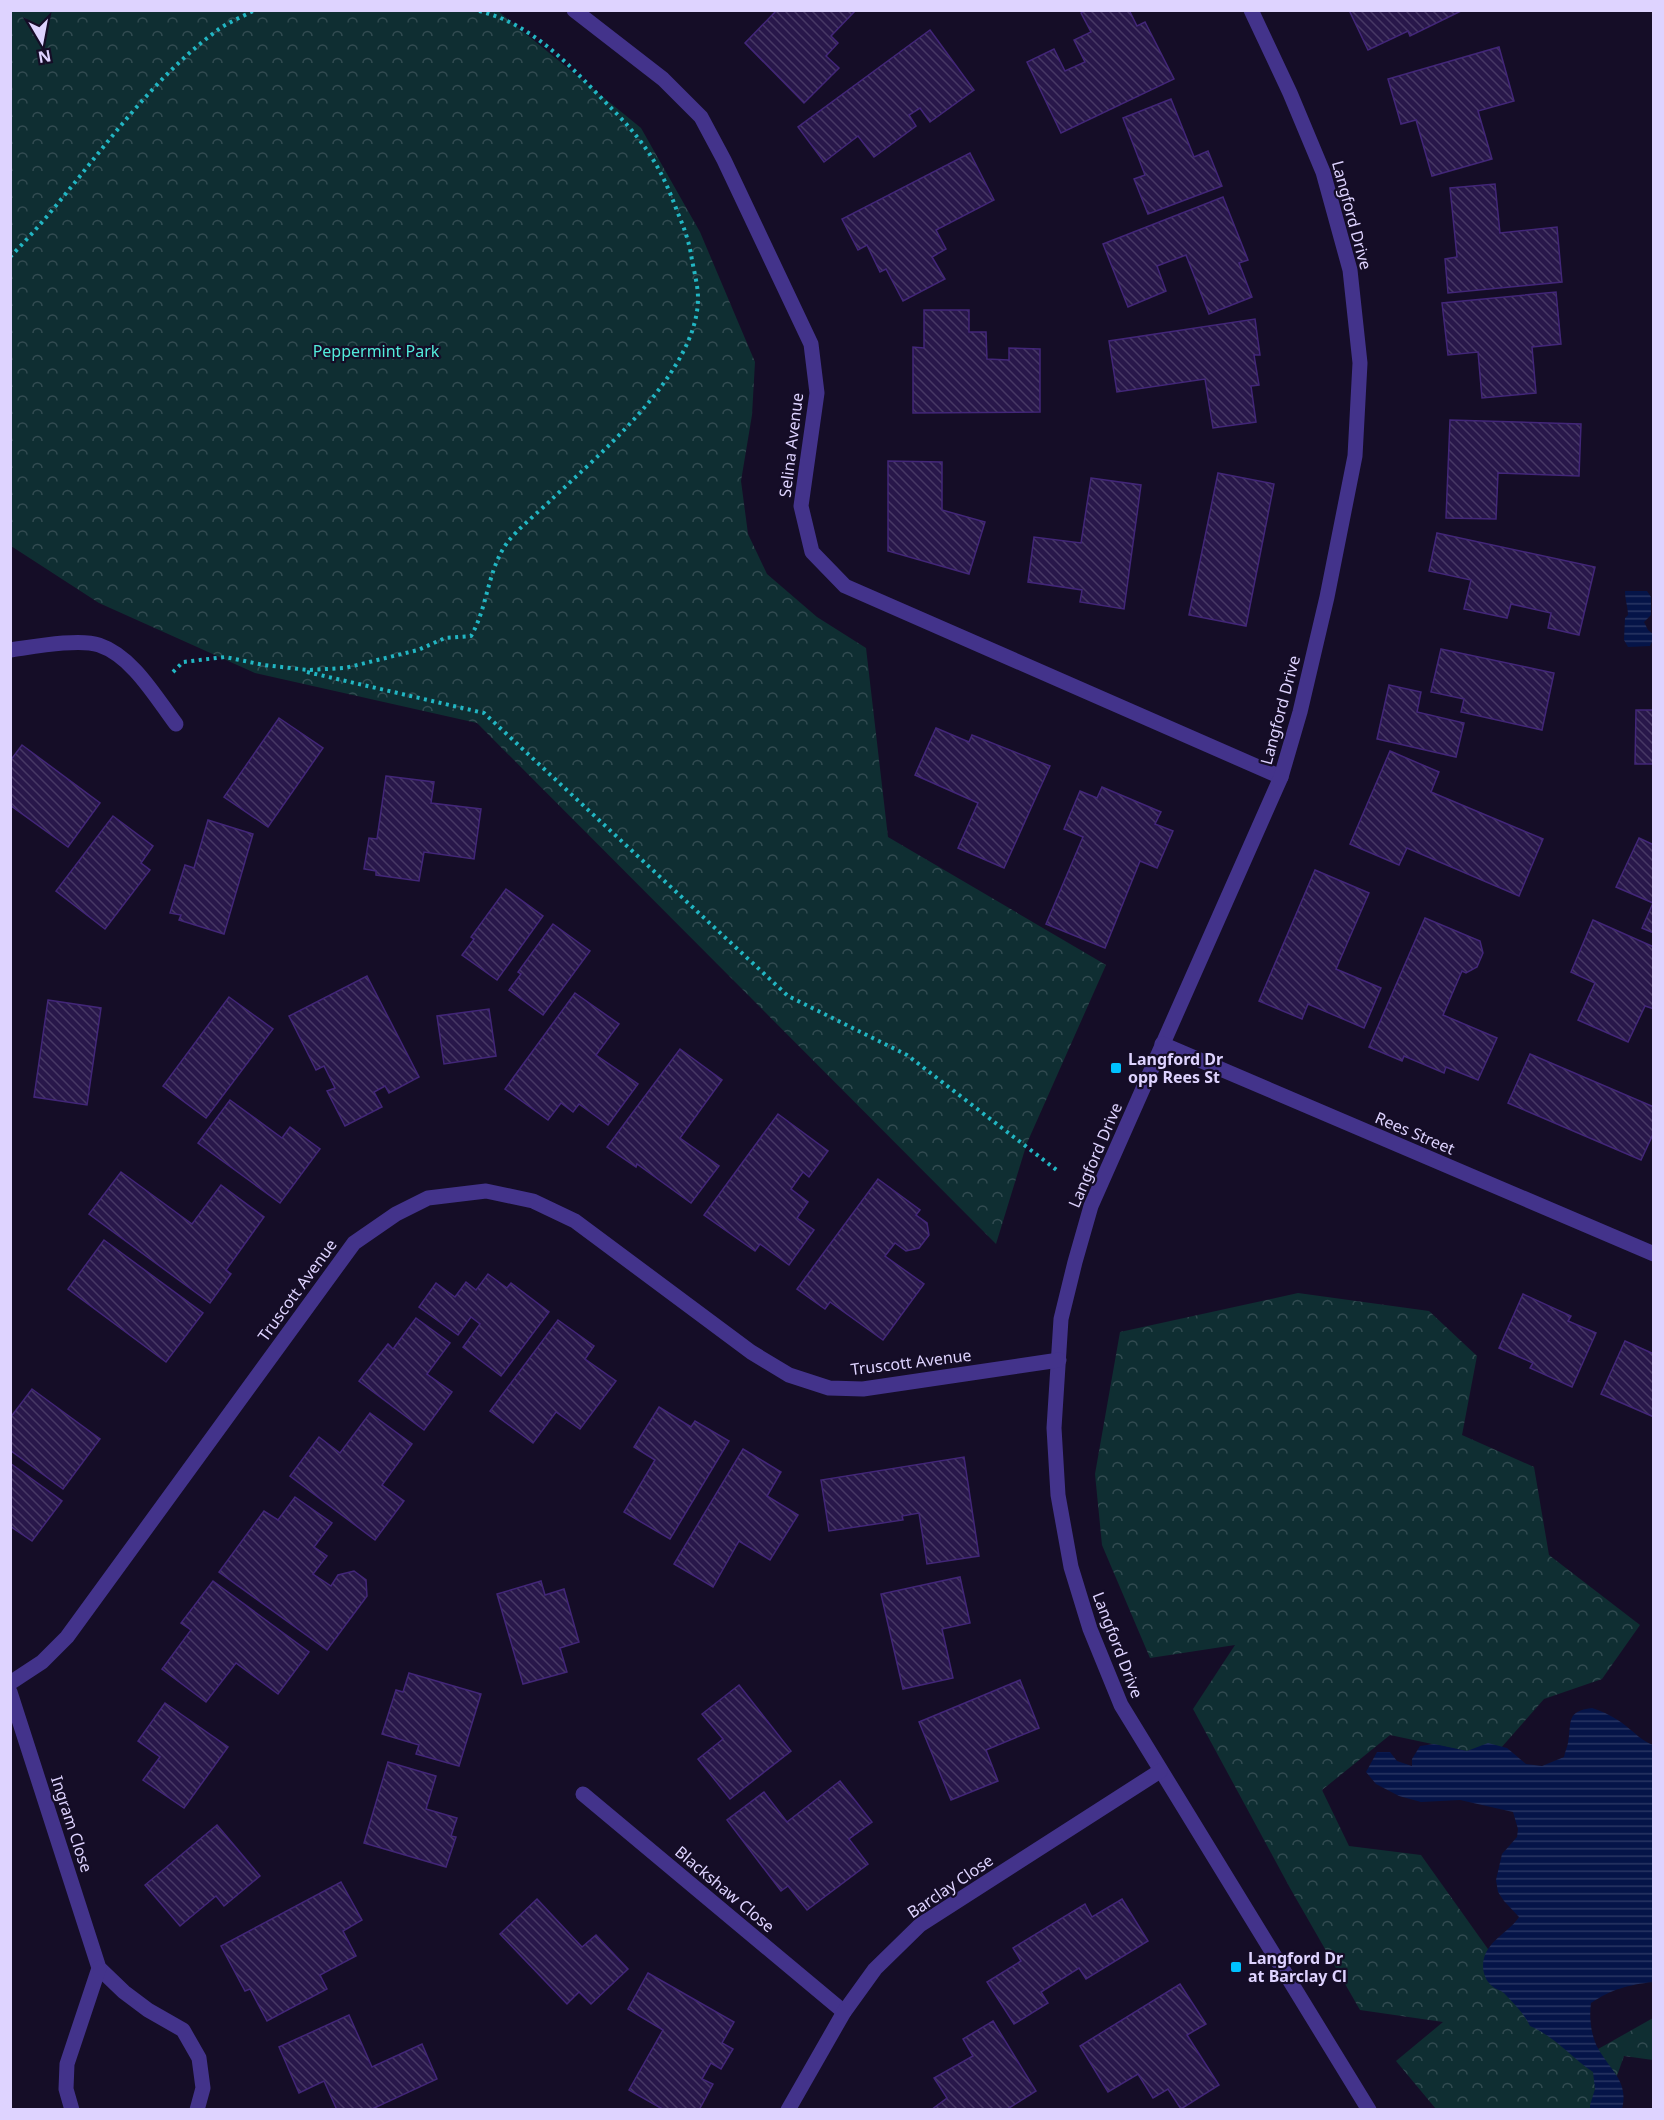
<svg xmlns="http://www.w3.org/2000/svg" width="1664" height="2120" font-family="'Noto Sans',sans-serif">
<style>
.forest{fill:url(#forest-crowns)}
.water{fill:url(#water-rules)}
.building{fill:url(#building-back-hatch);stroke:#422678;stroke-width:1.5}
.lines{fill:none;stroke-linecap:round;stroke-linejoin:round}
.path{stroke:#22b6c3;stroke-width:4;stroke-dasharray:3 4.5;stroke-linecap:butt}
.minor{stroke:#43338b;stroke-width:15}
.poi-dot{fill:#00c1fe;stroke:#150d27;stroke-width:2}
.labels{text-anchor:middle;stroke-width:4.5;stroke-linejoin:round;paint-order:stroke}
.street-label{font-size:16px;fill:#ded3ff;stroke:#150d27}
.park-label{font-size:16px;fill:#52ecdb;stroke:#150d27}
.poi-label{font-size:16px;font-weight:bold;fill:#ded3ff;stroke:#150d27;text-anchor:start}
</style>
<defs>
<pattern id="forest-crowns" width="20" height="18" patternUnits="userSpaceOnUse" patternTransform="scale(1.5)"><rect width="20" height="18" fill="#0f2e32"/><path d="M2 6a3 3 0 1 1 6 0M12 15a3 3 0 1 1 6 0" fill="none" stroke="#324b51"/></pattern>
<pattern id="water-rules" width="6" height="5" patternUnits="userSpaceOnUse" patternTransform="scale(1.5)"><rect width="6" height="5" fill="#051448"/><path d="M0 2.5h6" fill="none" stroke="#293563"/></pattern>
<pattern id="building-back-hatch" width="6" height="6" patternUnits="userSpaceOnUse" patternTransform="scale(1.5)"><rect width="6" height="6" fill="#28174a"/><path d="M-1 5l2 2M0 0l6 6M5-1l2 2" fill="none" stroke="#473865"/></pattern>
</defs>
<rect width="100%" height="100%" fill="#150d27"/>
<!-- forest -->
<g class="forest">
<path d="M10,11H498L641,128L700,232L755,362L752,415L741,481L748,534L767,574L817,617L866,648L888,837L1106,965L1027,1143L996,1244L477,723L255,673L99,603L11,546Z"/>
<path d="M1298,1293L1429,1311L1477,1356L1462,1435L1534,1467L1549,1555L1640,1625L1602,1679L1544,1699L1493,1757L1390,1735L1322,1790L1349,1846L1421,1855L1520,1994L1584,2057L1653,2018V2060L1624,2056L1605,2109H1436L1396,2061L1443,2022L1360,2010L1290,1888L1193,1709L1235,1645L1150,1658L1102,1545L1095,1474L1120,1332Z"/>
</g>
<!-- water -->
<g class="water">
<path d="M1625,591H1647L1651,597V615L1644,622L1648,630L1653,634V640L1650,646L1628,647L1624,640L1625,618L1628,615C1628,607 1625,600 1625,591Z"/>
<path d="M1592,1708C1604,1712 1615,1717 1626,1726C1635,1733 1642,1741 1653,1745V1982C1628,1985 1612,1989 1591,2003C1589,2018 1591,2037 1599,2050C1611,2071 1629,2082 1622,2109H1590V2105L1595,2089L1593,2072C1572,2058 1554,2036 1530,2026C1524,2013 1514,2004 1504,1993C1500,1990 1495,1989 1492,1986C1483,1979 1481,1965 1485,1955C1492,1938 1510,1931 1519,1917L1504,1901L1498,1892L1496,1880L1502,1854L1517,1837L1518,1829L1513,1812L1460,1800L1421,1802L1399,1796L1376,1784L1366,1772L1377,1752H1390L1397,1761L1412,1766V1759L1420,1746L1434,1744L1467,1751L1488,1743L1507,1748L1526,1764L1542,1766L1564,1757C1565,1752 1567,1747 1568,1743C1572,1723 1565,1711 1592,1708Z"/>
</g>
<!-- building -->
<g class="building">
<path d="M777,10H856L831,36L838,43L826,56L839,68L804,103L745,43Z"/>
<path d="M1086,10H1129L1137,26L1145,22L1174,79L1061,133L1027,62L1054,49L1065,71L1085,62L1074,40L1091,32L1081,13Z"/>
<path d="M1349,10H1463L1410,36L1408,31L1368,50Z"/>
<path d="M930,30L974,90L930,122L920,108L909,115L916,126L874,157L858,136L824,162L798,127Z"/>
<path d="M1499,47L1514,101L1478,111L1492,159L1432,176L1416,120L1401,124L1388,79Z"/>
<path d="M1171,99L1194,157L1208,151L1222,186L1148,214L1134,179L1145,175L1123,118Z"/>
<path d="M970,153L994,200L936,230L946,249L932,257L945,279L903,301L886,269L880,272L867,245L858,250L842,219Z"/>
<path d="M1495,184L1500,233L1557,227L1562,282L1448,293L1445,259L1457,257L1450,188Z"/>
<path d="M1223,197L1248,260L1239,263L1252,297L1209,314L1186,255L1157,266L1166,291L1128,307L1103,244Z"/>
<path d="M1556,292L1561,344L1532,347L1536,393L1482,398L1478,352L1448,355L1442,303Z"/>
<path d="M924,310H969V332H986L987,359L1009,360V348L1040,349V412L913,413V347L924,348Z"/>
<path d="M1255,319L1260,355H1254L1259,385L1251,386L1256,422L1213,428L1205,379L1117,392L1109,341Z"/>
<path d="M1450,420L1581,424L1579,476L1498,473L1496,519L1446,518Z"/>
<path d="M888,461L942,462V510L985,522L969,574L888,551Z"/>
<path d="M1218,473L1274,484L1246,626L1189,615Z"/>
<path d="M1091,478L1141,485L1124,609L1080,602L1082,590L1028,582L1034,537L1081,543Z"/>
<path d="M1437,533L1595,567L1579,635L1548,628L1551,613L1511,604L1507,618L1464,609L1471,580L1429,571Z"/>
<path d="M1441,649L1554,673L1542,730L1461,712L1464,699L1431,692Z"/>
<path d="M1389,685L1421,692L1417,712L1464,723L1456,757L1377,739Z"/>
<path d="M1636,710H1654V764H1635Z"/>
<path d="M279,718L323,748L268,827L224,797Z"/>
<path d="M936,728L969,742L972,735L1050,766L1004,868L958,848L978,803L915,775Z"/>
<path d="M22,745L100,803L68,847L10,805V761Z"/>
<path d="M1390,751L1439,772L1431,792L1543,839L1519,896L1407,848L1399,865L1350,844Z"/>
<path d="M386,776L434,782L431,803L481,809L474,859L424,852L419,881L376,875V871L364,869L369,838L377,839Z"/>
<path d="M1102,787L1161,812L1155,824L1173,831L1157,868L1140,861L1105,948L1046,924L1083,837L1064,829L1080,791L1097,798Z"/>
<path d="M113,816L153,846L141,863L150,870L105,929L56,891Z"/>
<path d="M208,820L253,834L224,934L179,920L181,915L170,913L185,865L194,868Z"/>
<path d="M1639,838L1654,845V933L1642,928L1653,903L1616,887Z"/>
<path d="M1315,870L1369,893L1336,969L1381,988L1364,1028L1308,1004L1302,1019L1259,1001Z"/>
<path d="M506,889L543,916L497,980L462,955L474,939L471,937Z"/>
<path d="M1425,918L1480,941L1483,953L1477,967L1466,973L1462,971L1443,1015L1497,1038L1478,1080L1446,1067L1444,1073L1404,1056L1402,1061L1369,1047Z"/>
<path d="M1593,920L1654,947V1009L1645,1006L1628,1042L1578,1020L1595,983L1571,972Z"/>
<path d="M553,924L590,951L543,1015L509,990L521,974L518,972Z"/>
<path d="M367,976L419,1077L389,1093L385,1086L374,1092L382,1107L345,1126L327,1091L335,1088L324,1066L316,1070L289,1016Z"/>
<path d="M575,993L619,1024L596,1055L638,1084L608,1125L579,1104L573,1112L561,1103L548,1120L505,1089Z"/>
<path d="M229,997L273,1029L206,1118L163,1086Z"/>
<path d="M48,1000L101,1008L87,1105L34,1097Z"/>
<path d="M489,1009L496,1056L444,1064L437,1016Z"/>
<path d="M680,1049L722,1080L680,1138L719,1166L691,1203L637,1164L636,1167L607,1147Z"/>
<path d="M1530,1054L1654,1107V1132L1641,1160L1508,1103Z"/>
<path d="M230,1100L282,1138L290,1127L320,1149L280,1203L198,1143Z"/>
<path d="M778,1114L828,1151L809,1177L803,1172L791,1189L808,1202L797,1218L814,1230L789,1265L760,1244L755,1251L704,1215Z"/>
<path d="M121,1172L192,1224L221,1185L264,1217L226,1270L231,1274L210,1303L89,1214Z"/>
<path d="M878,1179L920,1210L916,1215L927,1223L929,1235L919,1248L906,1251L895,1243L885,1256L924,1284L883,1340L830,1302L825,1309L797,1289Z"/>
<path d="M104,1240L203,1313L166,1362L68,1289Z"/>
<path d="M488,1274L507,1288L511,1283L549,1312L501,1376L463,1347L480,1324L471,1317L458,1335L419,1307L436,1283L455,1297L466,1282L476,1290Z"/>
<path d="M1523,1294L1571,1316L1568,1321L1596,1333L1572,1387L1530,1368L1533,1363L1499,1348Z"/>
<path d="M416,1318L450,1343L427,1374L452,1392L424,1430L359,1381L388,1344L393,1349Z"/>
<path d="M558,1320L594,1346L585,1359L616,1381L580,1429L556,1412L533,1443L490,1411Z"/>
<path d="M1625,1341L1654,1354V1417L1601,1394Z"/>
<path d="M32,1389L100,1439L63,1489L10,1450V1418Z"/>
<path d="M659,1407L691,1427L695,1421L729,1441L670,1539L624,1512L655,1460L634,1447Z"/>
<path d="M370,1413L412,1444L382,1485L404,1501L375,1540L290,1476L319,1437L340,1453Z"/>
<path d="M743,1449L781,1472L767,1496L798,1515L770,1560L739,1541L713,1587L674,1564Z"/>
<path d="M964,1457L979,1556L927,1564L919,1513L902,1516L903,1520L829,1531L821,1480Z"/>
<path d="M10,1463L62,1501L32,1541L10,1526Z"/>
<path d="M295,1497L332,1523L314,1547L327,1556L313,1574L331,1586L338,1575L354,1571L366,1580L367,1596L327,1650L219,1572L264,1511L278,1520Z"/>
<path d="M960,1577L970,1623L942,1629L953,1678L903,1689L881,1594Z"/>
<path d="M213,1581L309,1652L278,1694L236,1663L206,1702L162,1669L191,1630L181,1623Z"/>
<path d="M541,1581L545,1595L564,1589L579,1642L560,1648L567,1672L523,1684L497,1594Z"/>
<path d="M409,1673L481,1694L459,1766L416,1754L419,1745L382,1734L396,1690L403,1692Z"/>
<path d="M1020,1680L1039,1728L986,1750L998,1781L951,1800L919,1722Z"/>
<path d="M739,1685L791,1751L730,1799L698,1759L723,1739L702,1714Z"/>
<path d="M165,1703L228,1747L184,1808L143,1780L160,1757L138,1741Z"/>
<path d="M388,1762L436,1776L426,1809L457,1818L451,1836L456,1837L446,1867L364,1843Z"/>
<path d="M840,1781L872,1822L849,1839L868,1864L807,1910L788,1886L781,1891L727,1820L764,1792L787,1822Z"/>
<path d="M217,1825L260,1876L224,1906L216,1896L180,1926L145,1885Z"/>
<path d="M341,1882L362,1920L343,1931L356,1956L320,1975L327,1989L267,2021L250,1989L245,1991L221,1946Z"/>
<path d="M537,1899L582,1947L596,1935L628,1969L591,2004L579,1992L567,2004L500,1934Z"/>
<path d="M1122,1899L1148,1941L1086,1979L1079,1968L1041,1992L1048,2003L1014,2024L987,1982L1021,1961L1013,1948L1085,1904L1092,1917Z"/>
<path d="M648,1973L734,2022L722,2043L733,2049L721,2069L711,2063L702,2079L713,2084L699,2110H664L629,2090L663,2030L628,2009Z"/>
<path d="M1180,1984L1206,2024L1187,2035L1219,2085L1181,2109L1168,2089L1153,2098L1138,2074L1108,2092L1080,2046Z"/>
<path d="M349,2015L372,2067L422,2044L437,2079L370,2110H337L324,2081L299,2093L279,2047Z"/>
<path d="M993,2021L1036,2091L1006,2110H931L947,2098L934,2078L973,2056L963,2039Z"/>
</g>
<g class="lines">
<!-- path -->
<g class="path">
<path d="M10,257C81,185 133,94 215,32C226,23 242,17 255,10"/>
<path d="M173,672L183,662L225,657L264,665L308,670L345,668L418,650L445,638L471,636C488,607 487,571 507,543C518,528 538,513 552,499C602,452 698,371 698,298C698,284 693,268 691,254C688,238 683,225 677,211C662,170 648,147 618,115C576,73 535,22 474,10"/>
<path d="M307,672L484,713L788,996L907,1055L1058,1171"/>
</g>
<!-- minor -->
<g class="minor">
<path d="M574,10L663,79L701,117L724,160L811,344L817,393L801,506L812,552L845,586L1281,777"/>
<path d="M1251,10L1290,93L1323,172L1350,270L1360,363L1355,456L1327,597L1300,712L1281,777L1091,1206L1075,1262L1061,1319L1054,1428L1058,1495L1071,1567L1090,1629L1121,1705L1369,2110"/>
<path d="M10,650C32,647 79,638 99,645C132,656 155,696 176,724"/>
<path d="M1162,1044L1654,1254"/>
<path d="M10,1683L42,1662L67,1637L354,1243L396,1214L428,1198L486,1191L533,1201L575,1221L751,1352L789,1375L829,1388L863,1389L1059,1360"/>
<path d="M10,1692L99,1968L124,1992L148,2010L183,2030L199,2058L203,2088L197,2110"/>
<path d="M583,1794L844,2012"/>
<path d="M72,2110L66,2089L67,2064L99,1968"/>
<path d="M788,2110L844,2012L875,1969L920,1925L1160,1771"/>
</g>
</g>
<!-- markers -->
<g class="poi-dot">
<rect x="1110" y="1062" width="12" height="12" rx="3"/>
<rect x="1230" y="1961" width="12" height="12" rx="3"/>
</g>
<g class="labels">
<!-- street labels -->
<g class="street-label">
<text transform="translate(1352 215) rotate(75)" y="6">Langford Drive</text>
<text transform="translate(791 445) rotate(-83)" y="6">Selina Avenue</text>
<text transform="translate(1280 710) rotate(-75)" y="6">Langford Drive</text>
<text transform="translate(1415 1133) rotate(23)" y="6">Rees Street</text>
<text transform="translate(1095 1155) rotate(-67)" y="6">Langford Drive</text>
<text transform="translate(297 1290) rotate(-54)" y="6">Truscott Avenue</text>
<text transform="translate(911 1362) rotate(-7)" y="6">Truscott Avenue</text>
<text transform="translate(1118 1645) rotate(69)" y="6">Langford Drive</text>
<text transform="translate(72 1824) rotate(72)" y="6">Ingram Close</text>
<text transform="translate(950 1886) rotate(-34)" y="6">Barclay Close</text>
<text transform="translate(725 1889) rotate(40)" y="6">Blackshaw Close</text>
</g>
<!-- park labels -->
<g class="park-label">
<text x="376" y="357">Peppermint Park</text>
</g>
<!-- poi labels -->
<g class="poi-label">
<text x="1128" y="1065">Langford Dr<tspan x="1128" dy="18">opp Rees St</tspan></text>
<text x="1248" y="1964">Langford Dr<tspan x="1248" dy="18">at Barclay Cl</tspan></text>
</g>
</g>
<!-- border -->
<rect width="1664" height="2120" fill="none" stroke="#ded3ff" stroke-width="24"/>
<!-- north arrow -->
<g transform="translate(42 42) rotate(170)" stroke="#150d27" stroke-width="4.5" paint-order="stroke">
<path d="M0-4.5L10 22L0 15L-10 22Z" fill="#ded3ff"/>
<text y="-9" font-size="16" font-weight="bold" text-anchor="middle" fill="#ded3ff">N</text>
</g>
</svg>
